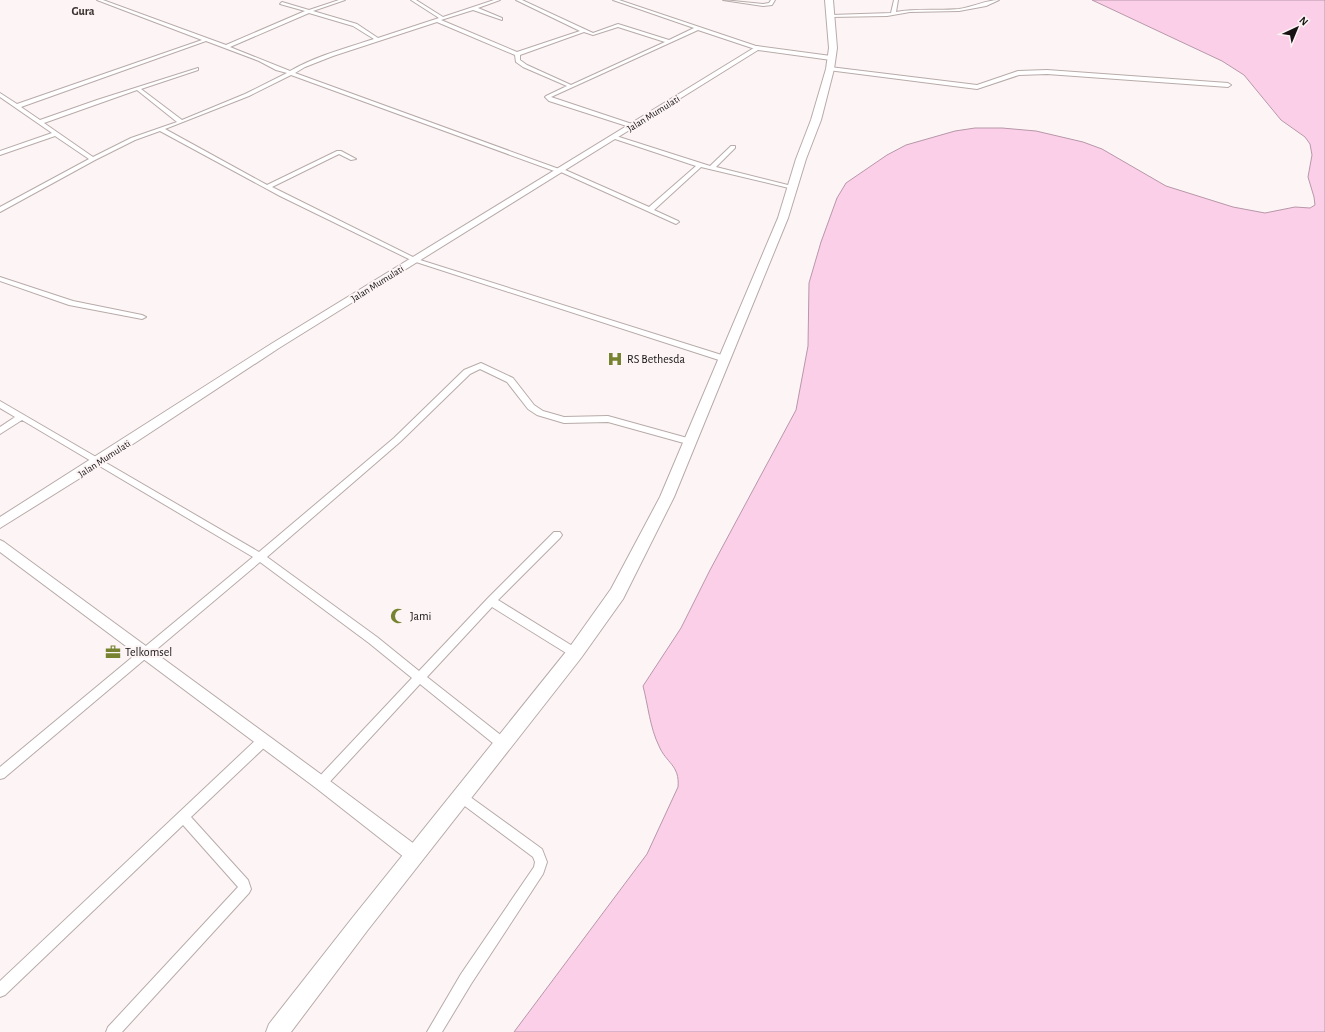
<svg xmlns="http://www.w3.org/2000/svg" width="1325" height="1032" font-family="'Alegreya Sans',sans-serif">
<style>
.water{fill:#fbcfe8;stroke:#b797a8}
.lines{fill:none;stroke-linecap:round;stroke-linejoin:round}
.minor-casing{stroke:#b8abaa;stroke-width:2}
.tertiary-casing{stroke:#b8abaa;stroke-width:2}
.trunk-casing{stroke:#b8abaa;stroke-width:2}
.minor{fill:#fff;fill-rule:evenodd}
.tertiary{fill:#fff;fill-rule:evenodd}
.trunk{fill:#fff;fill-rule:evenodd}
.labels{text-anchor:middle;stroke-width:4;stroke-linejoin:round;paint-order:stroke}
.far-street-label{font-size:10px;fill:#171313;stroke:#fdf5f5}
.far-quarter-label{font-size:12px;font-weight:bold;fill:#3b3030;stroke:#fdf5f5}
.poi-label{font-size:12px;fill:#171313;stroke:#fdf5f5;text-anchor:start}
</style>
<rect width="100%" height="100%" fill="#fdf5f5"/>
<!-- water -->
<path class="water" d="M1092,0H1325V1032H514L647,854L678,787C680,765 666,763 659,746C650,728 648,705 643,686L681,628L710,570L796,410L808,346L809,283L821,242L837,198L846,183L887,155L906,145L955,131L975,128H1002L1036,131L1083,142L1102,149L1166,186L1233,207L1265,213L1295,207L1310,208L1315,205L1314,197L1308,177L1312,155L1310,144L1305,137L1281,120L1244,75L1222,61Z"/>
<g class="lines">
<!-- minor casing -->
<g class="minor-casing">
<g id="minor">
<path d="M97,0H103L226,45L305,11L280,4L282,2L309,10L339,0H345L313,11L357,24L378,38L439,18L411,0H416L443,17L494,0H500L478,8L502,18V20L473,10L441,20L517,52L580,31L516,0H522L593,33L618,24L669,40L694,28L613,0H619L759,47V49H755L698,30L551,97L635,125L636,126L633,128L549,101L545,97L546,96L567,86L523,67L516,62L515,55L437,22L333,56L305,67L295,73L559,169H563L649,207L696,166L612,138V136H616L710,166L731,146H735V148L716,167L796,187L793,189L701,167L654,210L678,221L679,222L676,224L561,172H557L291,75L249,96L165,129L267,185L337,151H341L356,159L351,160L339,154L272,187L417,259L728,357L729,359L728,361H722L413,261L280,196L160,131L135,140L95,160L0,212V207L89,159L55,136L0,155V151L52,133L0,97V93L17,104L202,40ZM309,13L353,26L374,39C346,48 316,56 290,71L230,47ZM618,27L665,42L571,85L527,65L520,60V55L584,32L593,35ZM206,41L259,61L276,70L287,73L245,94L182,120L141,89L198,70V68L97,100L40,120L21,107ZM137,90L177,122L131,138L93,157L44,123Z"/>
<path d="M723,0L763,4L769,3L771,0H775L772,5L763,6Z"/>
<path d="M894,0H898L896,12C917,8 938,11 959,9C973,7 986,0 999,0L986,6L959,11L910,12L887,16L831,17L829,16L831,15L891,13Z"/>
<path d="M830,67L977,85L1018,71L1047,70L1228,83L1231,85L1228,87L1047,74L1019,75L977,89L828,70V68Z"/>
<path d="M0,277L73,301L142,315L146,317L142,319L69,305L0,281Z"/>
<path d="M481,363L513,378L534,405L543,411L564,417L608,416L691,439L695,442L691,445L608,422L564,423L537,415L528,409L507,382L480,369L470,374L400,442L267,557L377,637L419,671L488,598L554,532H560L562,535L560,538L498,600L579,650L580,653L579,656L575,658L571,656L492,607L427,677L507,740L509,744L507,748L503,749L499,748L420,684L325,787L321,789L317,787L315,783L317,779L412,678L369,643L260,562L4,778L0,779V767L253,557L22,420L0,434V427L15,417L0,408V401L259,552L394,438L464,370Z"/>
<path d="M263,736L267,737L268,741L267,745L191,817L248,880L251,889L249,893L122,1032H106L108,1027L238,887L183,825L5,995L0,997V981L259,737Z"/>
<path d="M462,791L542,849L547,862L543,874L471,984L442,1032H427L461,974L534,867L535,862L533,857L458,801L456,797L458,793Z"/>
</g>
</g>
<!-- tertiary casing -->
<g class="tertiary-casing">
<g id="tertiary">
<path d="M757,46L831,56L834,58L831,60L758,50L279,348L101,465L0,528V517L271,344Z"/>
<path d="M0,540L4,542L326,778L421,849L423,855L421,861L415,863L409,861L316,788L0,552Z"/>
</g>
</g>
<!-- trunk casing -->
<g class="trunk-casing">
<path id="trunk" d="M825,0H833L837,48L834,69L821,120L806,159L788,218L674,497L623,599L581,658L367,931L291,1032H266L269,1024L353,917L569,648L611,589L660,497L778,218L796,159L811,120L826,69L829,48Z"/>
</g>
<!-- minor -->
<use href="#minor" class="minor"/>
<!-- tertiary -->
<use href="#tertiary" class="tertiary"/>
<!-- trunk -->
<use href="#trunk" class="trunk"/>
</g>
<!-- icons -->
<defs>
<g id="hospital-bare" transform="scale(1.2)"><path d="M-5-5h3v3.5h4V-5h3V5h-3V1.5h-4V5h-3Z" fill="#778330" stroke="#fdf5f5" stroke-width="2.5" paint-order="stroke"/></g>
<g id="mosque-bare" transform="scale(1.2)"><path d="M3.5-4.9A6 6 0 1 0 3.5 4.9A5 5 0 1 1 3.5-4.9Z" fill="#778330" stroke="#fdf5f5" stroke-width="2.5" paint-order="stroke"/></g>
<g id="office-bare" transform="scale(1.2)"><path d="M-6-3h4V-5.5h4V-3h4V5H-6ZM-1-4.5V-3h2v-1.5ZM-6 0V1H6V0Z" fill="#778330" stroke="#fdf5f5" stroke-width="2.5" paint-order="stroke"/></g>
</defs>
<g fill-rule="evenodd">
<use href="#hospital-bare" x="615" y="359"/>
<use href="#mosque-bare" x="398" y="616"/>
<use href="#office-bare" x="113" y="652"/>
</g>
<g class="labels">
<!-- far-street labels -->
<g class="far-street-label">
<text transform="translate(653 113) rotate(-32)" y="4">Jalan Mumulati</text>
<text transform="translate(377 283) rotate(-32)" y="4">Jalan Mumulati</text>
<text transform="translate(104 458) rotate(-33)" y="4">Jalan Mumulati</text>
</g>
<!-- far-quarter labels -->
<g class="far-quarter-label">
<text x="83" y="15">Gura</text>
</g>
<!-- poi labels -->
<g class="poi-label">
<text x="627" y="363">RS Bethesda</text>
<text x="410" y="620">Jami</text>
<text x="125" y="656">Telkomsel</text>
</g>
</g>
<!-- north arrow -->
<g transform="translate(1297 28) rotate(44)" stroke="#fdf5f5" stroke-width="3" paint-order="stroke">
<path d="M0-3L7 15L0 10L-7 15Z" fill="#171313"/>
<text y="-6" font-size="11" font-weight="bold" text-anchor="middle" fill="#171313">N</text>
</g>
</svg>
